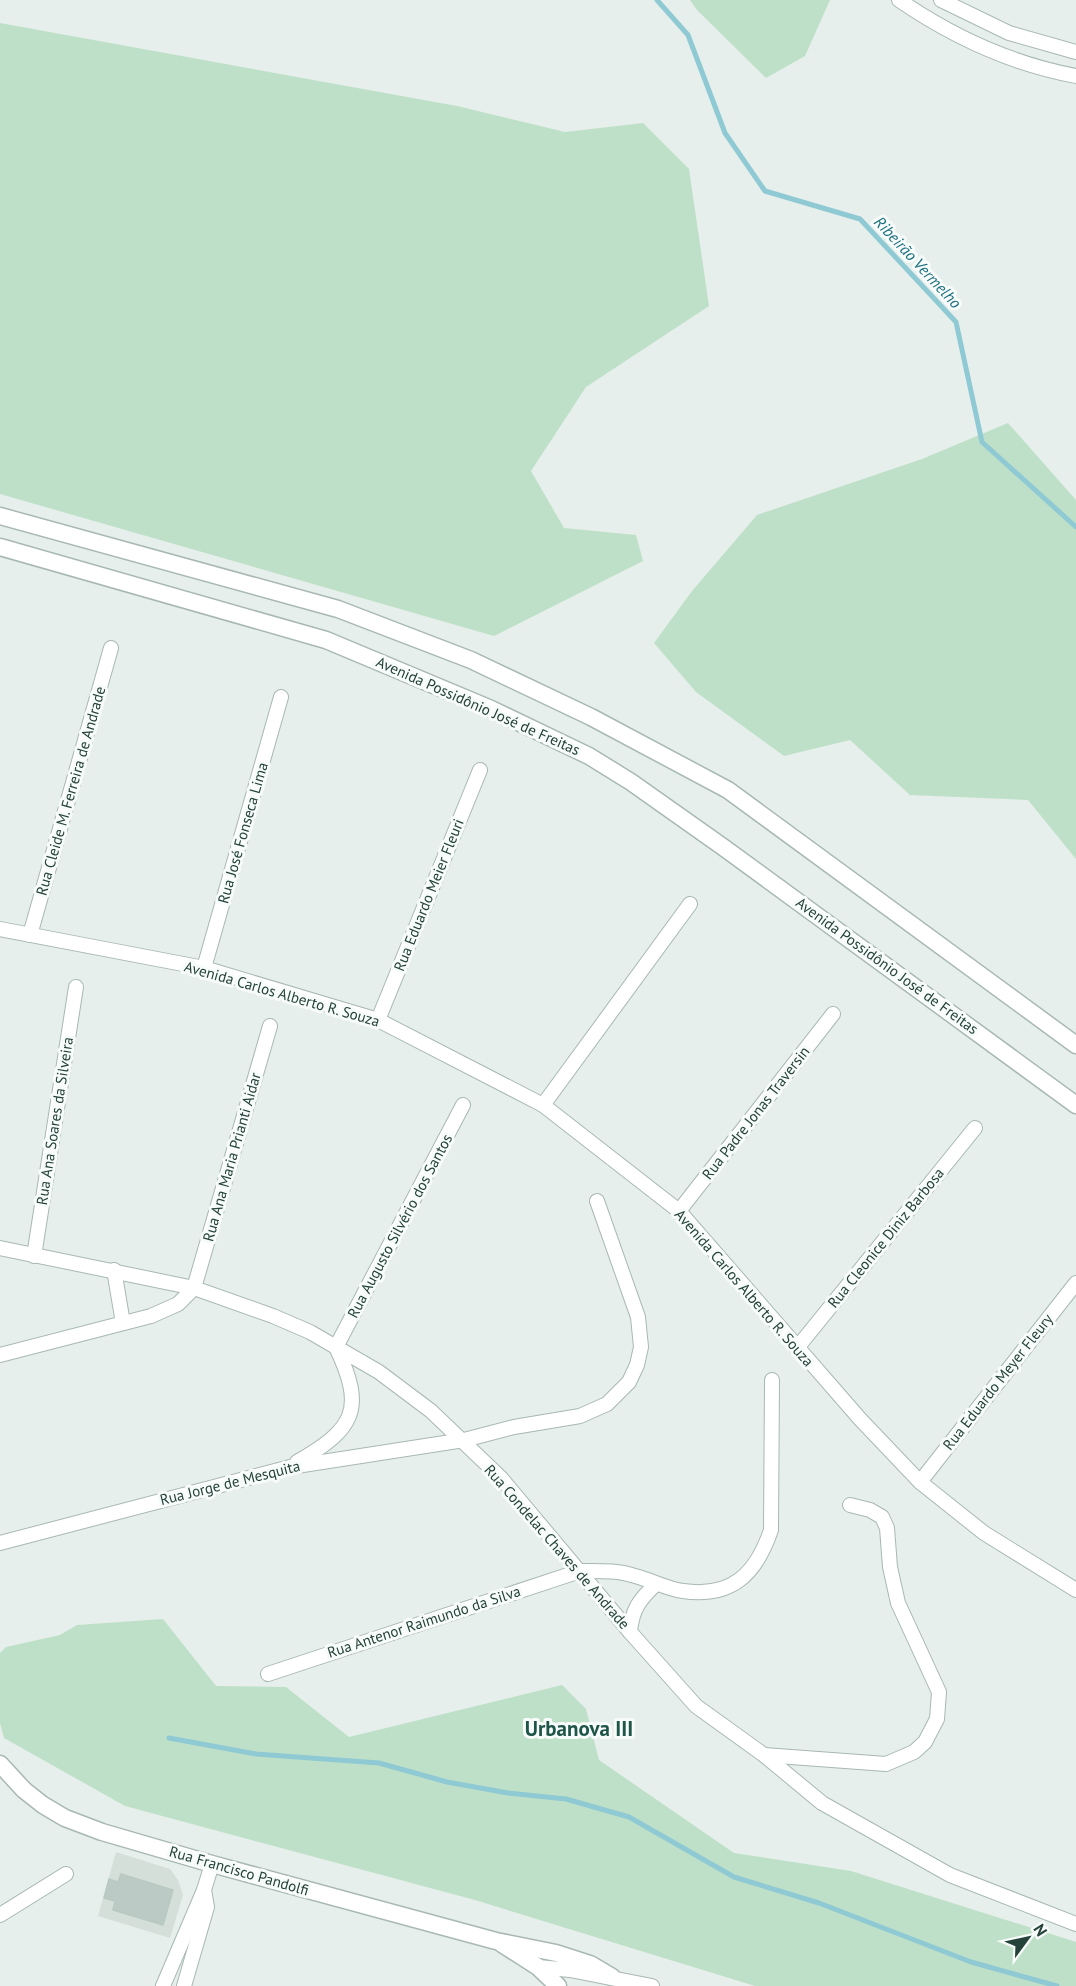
<svg xmlns="http://www.w3.org/2000/svg" width="1076" height="1986" font-family="'PT Sans',sans-serif">
<style>
.built{fill:#d4dfda}
.green{fill:#bfe0c8}
.lines{fill:none;stroke-linecap:round;stroke-linejoin:round}
.stream{stroke:#8ec9d4;stroke-width:5}
.building{fill:#bbcac4;stroke:#b8c9c2;stroke-width:1.5}
.minor-casing{stroke:#a8b8b2;stroke-width:16}
.tertiary-casing{stroke:#a8b8b2;stroke-width:19}
.minor{stroke:#fff;stroke-width:14}
.tertiary{stroke:#fff;stroke-width:16}
.labels{text-anchor:middle;stroke-width:6;stroke-linejoin:round;paint-order:stroke}
.street-label{font-size:15px;fill:#24423a;stroke:#f7fbf9}
.water-label{font-size:16px;font-style:italic;fill:#1c6f80;stroke:#f7fbf9}
.district-label{font-size:21px;font-weight:bold;fill:#1f5548;stroke:#f7fbf9}
</style>
<rect width="100%" height="100%" fill="#e6efeb"/>
<!-- built -->
<path class="built" d="M116,1852L170,1869L178,1880L183,1895L170,1938L98,1916Z"/>
<!-- green -->
<g class="green">
<path d="M690,0H830L805,56L766,78L697,10Z"/>
<path d="M0,23L457,106L565,132L643,123L689,169L709,306L586,387L531,471L564,528L636,535L643,561L494,636L0,494Z"/>
<path d="M1008,423L1076,500V859L1028,800L910,795L850,740L784,756L696,692L654,643L692,591L757,515L922,459Z"/>
<path d="M163,1619L216,1686L286,1687L349,1737L562,1685L586,1709L599,1760L734,1853L851,1871L1076,1942V1986H755L475,1900L125,1806L4,1738L0,1723V1653L6,1647L60,1635L77,1625Z"/>
</g>
<g class="lines">
<!-- stream -->
<g class="stream">
<path d="M657,0L688,35L725,133L765,191L860,219L956,322L982,442L1076,527"/>
<path d="M169,1738L256,1754L379,1763L447,1782L508,1793L566,1799L629,1817L734,1877L819,1903L971,1962L1057,1986"/>
</g>
</g>
<!-- building -->
<path class="building" d="M121,1874L173,1890L163,1925L113,1910L115,1901L104,1898L109,1879L118,1882Z"/>
<g class="lines">
<!-- minor casing -->
<g class="minor-casing">
<g id="minor">
<path d="M899,0C953,37 1011,64 1076,76"/>
<path d="M941,0L1009,33L1076,52"/>
<path d="M0,929L204,968L378,1020L543,1105L679,1211L860,1419L920,1482L984,1533L1076,1590"/>
<path d="M30,935L111,648"/>
<path d="M204,968L281,697"/>
<path d="M378,1020L480,770"/>
<path d="M543,1105L690,904"/>
<path d="M679,1211L833,1014"/>
<path d="M0,1248L194,1288L273,1316L310,1332L379,1372L431,1411L501,1478L630,1632L696,1706L764,1755L822,1803L950,1875L1076,1924"/>
<path d="M34,1256L76,987"/>
<path d="M114,1270L123,1323"/>
<path d="M797,1348L975,1128"/>
<path d="M0,1355L151,1316L178,1304L194,1288L270,1026"/>
<path d="M297,1462C354,1429 366,1410 336,1347L463,1105"/>
<path d="M920,1482L1076,1283"/>
<path d="M0,1543L290,1467L464,1440L514,1427L580,1416L607,1404L629,1382L637,1365L641,1347L638,1317L597,1201"/>
<path d="M630,1632C632,1609 640,1599 656,1584"/>
<path d="M268,1674L580,1571C599,1571 618,1570 635,1576C651,1580 667,1589 683,1591C732,1598 756,1574 771,1530L772,1380"/>
<path d="M764,1755L886,1764L914,1752L925,1742L937,1719L939,1692L898,1603L890,1567L887,1528L882,1517L870,1510L850,1505"/>
<path d="M0,1915L66,1874"/>
<path d="M538,1967L570,1970L652,1986"/>
<path d="M163,1986L204,1890L212,1864"/>
<path d="M184,1986L207,1907L204,1890"/>
</g>
</g>
<!-- tertiary casing -->
<g class="tertiary-casing">
<g id="tertiary">
<path d="M0,516L338,609L471,660L591,717L728,790L1076,1045"/>
<path d="M0,547L326,640L491,709L589,756L631,782L723,847L1076,1105"/>
<path d="M0,1764L24,1790L43,1805L65,1818L102,1832L212,1864L496,1941L556,1953L590,1964L612,1977"/>
<path d="M502,1944L538,1967L558,1986"/>
</g>
</g>
<!-- minor -->
<use href="#minor" class="minor"/>
<!-- tertiary -->
<use href="#tertiary" class="tertiary"/>
</g>
<g class="labels">
<!-- street labels -->
<g class="street-label">
<text transform="translate(478 706) rotate(24)" y="5">Avenida Possidônio José de Freitas</text>
<text transform="translate(71 791) rotate(-74)" y="5">Rua Cleide M. Ferreira de Andrade</text>
<text transform="translate(243 833) rotate(-74)" y="5">Rua José Fonseca Lima</text>
<text transform="translate(429 895) rotate(-68)" y="5">Rua Eduardo Meier Fleuri</text>
<text transform="translate(887 966) rotate(36)" y="5">Avenida Possidônio José de Freitas</text>
<text transform="translate(282 994) rotate(16)" y="5">Avenida Carlos Alberto R. Souza</text>
<text transform="translate(756 1113) rotate(-52)" y="5">Rua Padre Jonas Traversin</text>
<text transform="translate(55 1121) rotate(-81)" y="5">Rua Ana Soares da Silveira</text>
<text transform="translate(232 1157) rotate(-74)" y="5">Rua Ana Maria Prianti Aidar</text>
<text transform="translate(400 1226) rotate(-62)" y="5">Rua Augusto Silvério dos Santos</text>
<text transform="translate(886 1238) rotate(-51)" y="5">Rua Cleonice Diniz Barbosa</text>
<text transform="translate(744 1288) rotate(49)" y="5">Avenida Carlos Alberto R. Souza</text>
<text transform="translate(998 1382) rotate(-52)" y="5">Rua Eduardo Meyer Fleury</text>
<text transform="translate(230 1483) rotate(-14)" y="5">Rua Jorge de Mesquita</text>
<text transform="translate(557 1547) rotate(49)" y="5">Rua Condelac Chaves de Andrade</text>
<text transform="translate(424 1622) rotate(-18)" y="5">Rua Antenor Raimundo da Silva</text>
<text transform="translate(239 1871) rotate(16)" y="5">Rua Francisco Pandolfi</text>
</g>
<!-- water labels -->
<g class="water-label">
<text transform="translate(918 262) rotate(47)" y="6">Ribeirão Vermelho</text>
</g>
<!-- district labels -->
<g class="district-label">
<text x="579" y="1736">Urbanova III</text>
</g>
</g>
<!-- north arrow -->
<g transform="translate(1028 1938) rotate(57)" stroke="#f7fbf9" stroke-width="4.5" paint-order="stroke">
<path d="M0-4.5L10 22L0 15L-10 22Z" fill="#24423a"/>
<text y="-9" font-size="16" font-weight="bold" text-anchor="middle" fill="#24423a">N</text>
</g>
</svg>
